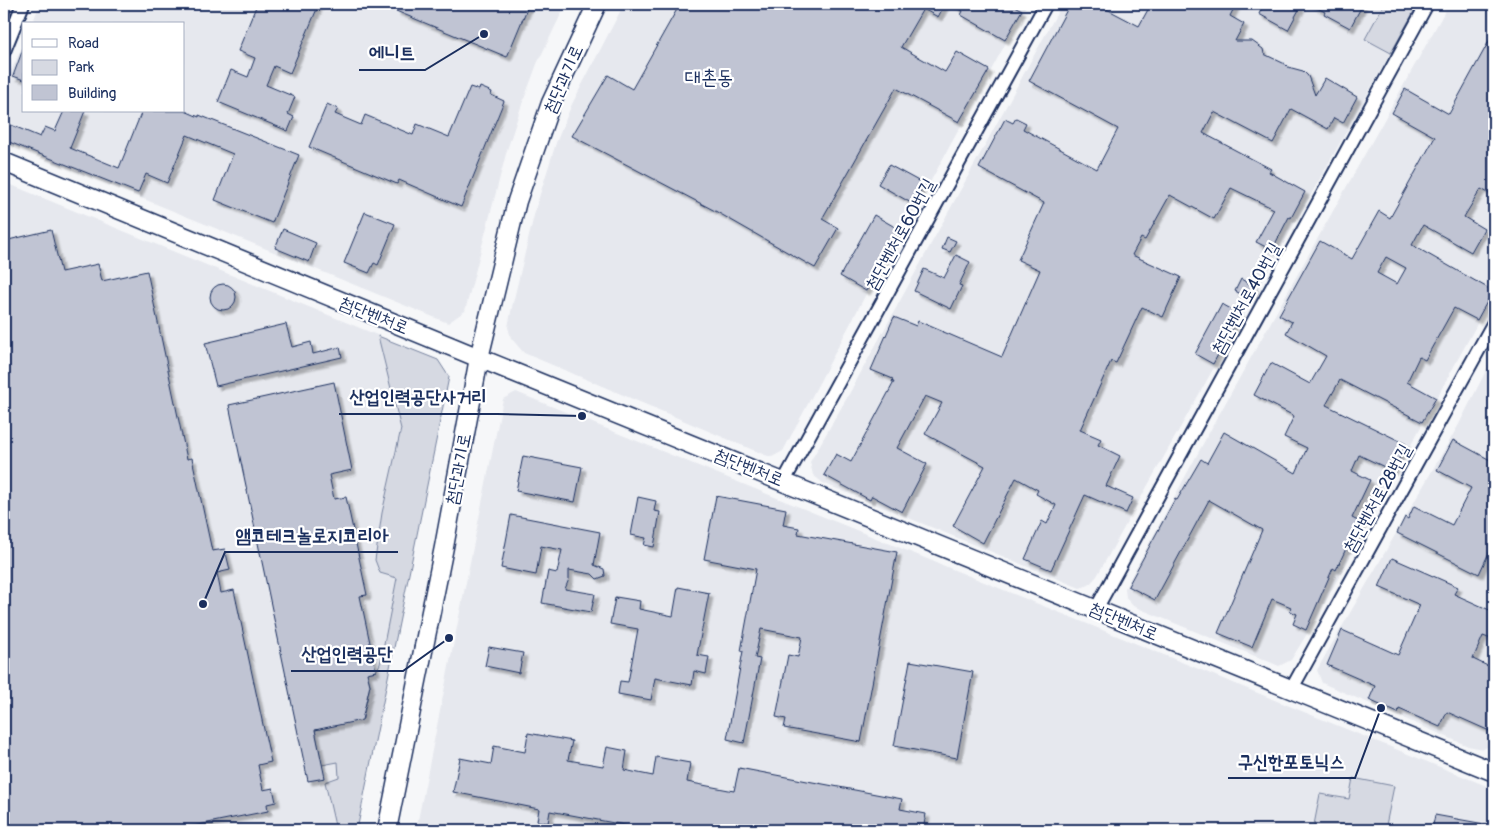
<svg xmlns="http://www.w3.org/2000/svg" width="1498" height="834" font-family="Pangolin,'Poor Story',sans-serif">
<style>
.built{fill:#e6e8ee}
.green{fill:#d6d9e2;stroke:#7884a0}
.building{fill:#c0c4d3;stroke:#1b2f5e;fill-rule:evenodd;filter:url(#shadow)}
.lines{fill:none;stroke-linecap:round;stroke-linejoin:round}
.street-casing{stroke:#1b2f5e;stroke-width:16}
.secondary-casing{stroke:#1b2f5e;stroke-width:21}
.street{stroke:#fff;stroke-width:12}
.secondary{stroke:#fff;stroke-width:18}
.labels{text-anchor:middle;stroke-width:4.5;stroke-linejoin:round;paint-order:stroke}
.street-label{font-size:18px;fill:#1b2f5e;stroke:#fff}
.quarter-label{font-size:20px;fill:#1b2f5e;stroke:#fff}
.leader{fill:none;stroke:#1b2f5e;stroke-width:2}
.callout-dot{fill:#1b2f5e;stroke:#fff;stroke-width:2}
.callout-label{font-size:19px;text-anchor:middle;font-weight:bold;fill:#1b2f5e;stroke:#fff;stroke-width:4.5;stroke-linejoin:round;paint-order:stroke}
</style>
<defs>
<filter id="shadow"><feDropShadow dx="4" dy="4" stdDeviation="1" flood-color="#0004"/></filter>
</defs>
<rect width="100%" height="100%" fill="#f6f7f9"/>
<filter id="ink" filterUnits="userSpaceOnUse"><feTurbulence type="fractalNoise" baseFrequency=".02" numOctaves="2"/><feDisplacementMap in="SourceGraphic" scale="10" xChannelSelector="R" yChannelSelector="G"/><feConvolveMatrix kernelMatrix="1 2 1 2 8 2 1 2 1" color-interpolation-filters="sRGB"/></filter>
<g filter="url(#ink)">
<!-- built -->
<g class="built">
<path d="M40,4H566L537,64L520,110L507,150L465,311L448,323L4,142V87L24,42V111H184V24H32Z"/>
<path d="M624,4H1027L927,188L865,296L783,451L772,457L765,455L524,353L511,338L508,327L512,307L536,207L556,143L572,104Z"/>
<path d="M1062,4H1418L1097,576L1089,585L1080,588L823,483L813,475L810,462L848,396Z"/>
<path d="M1449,4H1494V293L1316,619L1291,660L1279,666L1133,606L1126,598L1125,588L1217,418Z"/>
<path d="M4,182L438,360L449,377L357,830H4Z"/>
<path d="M1494,355V744L1483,749L1468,746L1322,683L1317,670L1458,426Z"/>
<path d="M516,392L1494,789V830H416L503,399Z"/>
</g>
<!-- green -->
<g class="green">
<path d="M1384,4H1418L1391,53L1365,39Z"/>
<path d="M378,336L438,360L449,377L357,830H336L325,782L339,777L338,762L322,765L315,730L363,719L370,685L367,673L376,671L380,664L397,578L380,573L375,560L382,513L401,429Z"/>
<path d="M1353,778L1394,786L1385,830H1313L1320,794L1349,799Z"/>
</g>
<!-- building -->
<g class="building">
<path d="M257,4H319L290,73L274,66L266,85L295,97L288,114L294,117L288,131L218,102L231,70L248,77L255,58L238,51Z"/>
<path d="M399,4H529L507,57L396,11Z"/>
<path d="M680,4H945L938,17L923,9L901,47L945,72L957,52L989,70L959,122L896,88L822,219L838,228L815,268L717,212L572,136L608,75L632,89Z"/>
<path d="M951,4H1010L1022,10L1005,40L961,15L963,11Z"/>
<path d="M1070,4H1097L1139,26L1151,4H1236L1230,16L1244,24L1235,41H1252L1263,49L1264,54L1285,64L1288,67L1303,71L1308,76L1315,95L1325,78L1357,97L1343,123L1334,118L1328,129L1291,109L1273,143L1214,112L1203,133L1271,169L1269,172L1305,192L1291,218L1289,217L1272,250L1256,242L1274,209L1231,188L1214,219L1170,195L1145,240L1141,238L1132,255L1181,277L1163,317L1142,307L1116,363L1111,361L1080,430L1101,439L1098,445L1120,456L1106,486L1133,498L1126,513L1085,495L1051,570L1025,559L1042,521L1047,524L1056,505L1036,494L1038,490L1016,478L983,543L953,526L985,466L925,434L942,403L925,396L897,448L927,464L902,512L872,496L870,500L824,475L836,454L851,462L894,382H892L893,379L871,370L894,317L916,326L918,321L1002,357L1040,270L1018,260L1044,203L979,168L1005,119L1013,123L1016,118L1026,123L1023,129L1097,169L1118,129L1029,81Z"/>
<path d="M1264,4H1302L1288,30L1259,14Z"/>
<path d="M1310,4H1363L1350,28L1324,14L1325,12Z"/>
<path d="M1494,32V196L1481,189L1464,217L1484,229L1471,252L1423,225L1412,245L1493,291L1477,320L1454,308L1425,360L1419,357L1407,382L1436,398L1422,422L1340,380L1326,405L1406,444L1393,471L1359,455L1352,471L1370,480L1352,518L1362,523L1356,538L1352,536L1336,570L1333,568L1306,630L1293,624L1297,614L1290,611L1291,607L1272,599L1252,647L1218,633L1262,530L1209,500L1155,600L1128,586L1175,499L1177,500L1201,459L1207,463L1224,432L1296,473L1307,448L1284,437L1294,416L1254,395L1271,363L1310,384L1326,356L1286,333L1292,322L1279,315L1320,241L1352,259L1379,211L1390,218L1435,137L1392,113L1405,89L1449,114ZM1386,257L1406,268L1397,284L1377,273Z"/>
<path d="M23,49H24V80L13,76Z"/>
<path d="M470,87L479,90L480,87L492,92L491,95L504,101L461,207L399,180L397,184L309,147L327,104L338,109L335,114L361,125L365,115L413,135L417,124L449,137Z"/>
<path d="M64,111H85L70,148L119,168L142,111H185L199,117V115L299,155L272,223L215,200L233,154L187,135L167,183L146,174L138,193L4,140V122L40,137L45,127L55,131Z"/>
<path d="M889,165L924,184L913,204L878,184Z"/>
<path d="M365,212L395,224L378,265L374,263L369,273L344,263Z"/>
<path d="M874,215L900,230L866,291L840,276Z"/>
<path d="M283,229L316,243L309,262L275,248Z"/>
<path d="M51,230L61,272L98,264L102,281L147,271L187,459L192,458L212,551L225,549L230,570L217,573L221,593L234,590L271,762L258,765L263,790L273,788L276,802L267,804L268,811L173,830H4V241Z"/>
<path d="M947,237L956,241L950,252L942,249Z"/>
<path d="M956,255L970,262L959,285L962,286L951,309L914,291L924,269L944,278Z"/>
<path d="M1241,279L1255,287L1249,298L1235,291Z"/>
<circle cx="223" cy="297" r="13"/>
<path d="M1222,304L1240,314L1213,364L1195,354Z"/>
<path d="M286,324L292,347L311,342L313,354L340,347L342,357L216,386L205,343Z"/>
<path d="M334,382L352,470L329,475L334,499L346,497L367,595L360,596L376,671L367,673L370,685L362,720L315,730L325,778L308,781L229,405Z"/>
<path d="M1453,440L1494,462V542L1479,574L1397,533L1405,517L1408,519L1414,506L1452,525L1471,488L1437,470Z"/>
<path d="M523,456L582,467L575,502L516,491Z"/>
<path d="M716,496L786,509L783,525L799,528L798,534L897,552L861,742L784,728L786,719L776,717L788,655L798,657L802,637L761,629L755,658L760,659L744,743L727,739L743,651H741L756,569L704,559Z"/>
<path d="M638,497L656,501L654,511L660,512L654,547L644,545L646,538L631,535Z"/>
<path d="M511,515L600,532L594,565L604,569L605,576L597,579L592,574L569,570V579L565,589L595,594L591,612L542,603L548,571L557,573L562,550L541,546L536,575L501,568Z"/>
<path d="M1392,558L1458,587L1454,594L1494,612V640L1483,636L1473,659L1494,669V733L1447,712L1440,727L1399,709L1398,713L1369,700L1375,686L1327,665L1342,630L1398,655L1420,605L1379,587Z"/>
<path d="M678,587L709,593L697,655L709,657L706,674L694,671L692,685L655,678L651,700L618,694L620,681L628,682L638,629L610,624L615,598L617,599L616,597L640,601L639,609L673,616Z"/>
<path d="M489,647L523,653L519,673L485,666Z"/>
<path d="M910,661L973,672L957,758L894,746Z"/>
<path d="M528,733L572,741L568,760L603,766L607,747L627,751L624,770L653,776L656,757L690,763L687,782L734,791L739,768L902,799L900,809L926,814L923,830H655L645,828V830H629L630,826L550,811L548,823L537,821L539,809L453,792L460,758L491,764L494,746L525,752Z"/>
<path d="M1435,815L1490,825L1489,830H1432Z"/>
</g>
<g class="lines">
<!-- street casing -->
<g class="street-casing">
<g id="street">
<path d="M4,51L23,4"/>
<path d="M784,481L1046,4"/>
<path d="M1096,609L1427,4"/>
<path d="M1291,690L1494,322"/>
</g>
</g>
<!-- secondary casing -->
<g class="secondary-casing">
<g id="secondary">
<path d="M4,162L479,358L1494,772"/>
<path d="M387,830L444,547L479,358L517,201L551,103L597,4"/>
</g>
</g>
<!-- street -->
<use href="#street" class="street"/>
<!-- secondary -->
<use href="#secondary" class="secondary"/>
</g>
</g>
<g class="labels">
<!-- street labels -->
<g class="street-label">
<text transform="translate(563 79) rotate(-66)" y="6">첨단과기로</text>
<text transform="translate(900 234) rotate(-61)" y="6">첨단벤처로60번길</text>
<text transform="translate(1246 298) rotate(-61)" y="6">첨단벤처로40번길</text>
<text transform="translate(374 315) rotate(22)" y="6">첨단벤처로</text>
<text transform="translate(749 467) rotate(22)" y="6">첨단벤처로</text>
<text transform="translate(458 469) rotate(-79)" y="6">첨단과기로</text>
<text transform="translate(1377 498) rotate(-61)" y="6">첨단벤처로28번길</text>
<text transform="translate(1124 621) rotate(23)" y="6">첨단벤처로</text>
</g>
<!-- quarter labels -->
<g class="quarter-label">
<text x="709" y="84">대촌동</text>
</g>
</g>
<!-- callouts -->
<path class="leader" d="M484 34L425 70H359M582 416L497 414H339M203 604L225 552H398M449 638L403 671H291M1381 708L1355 778H1228"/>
<g class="callout-dot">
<circle cx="484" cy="34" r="5"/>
<circle cx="582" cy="416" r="5"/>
<circle cx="203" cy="604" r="5"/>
<circle cx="449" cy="638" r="5"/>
<circle cx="1381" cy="708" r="5"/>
</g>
<g class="callout-label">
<text x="392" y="59">에니트</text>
<text x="418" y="403">산업인력공단사거리</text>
<text x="312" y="542">앰코테크놀로지코리아</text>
<text x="347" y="660">산업인력공단</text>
<text x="1291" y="768">구신한포토닉스</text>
</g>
<!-- margin -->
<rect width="1498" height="834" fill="none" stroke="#fff" stroke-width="20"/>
<rect x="10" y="10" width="1478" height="814" fill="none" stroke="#1b2f5e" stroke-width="2" filter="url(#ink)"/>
<!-- legend -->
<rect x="22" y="22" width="162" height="90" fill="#ffffff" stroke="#a4acbf"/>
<rect x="32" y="39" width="25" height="8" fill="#ffffff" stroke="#a4acbf"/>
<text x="68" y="48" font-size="15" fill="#1b2f5e">Road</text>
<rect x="32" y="60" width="25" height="15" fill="#d6d9e2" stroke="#a4acbf"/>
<text x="68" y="72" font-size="15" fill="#1b2f5e">Park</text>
<rect x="32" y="85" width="25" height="15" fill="#c0c4d3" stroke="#a4acbf"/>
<text x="68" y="98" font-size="15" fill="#1b2f5e">Building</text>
</svg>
